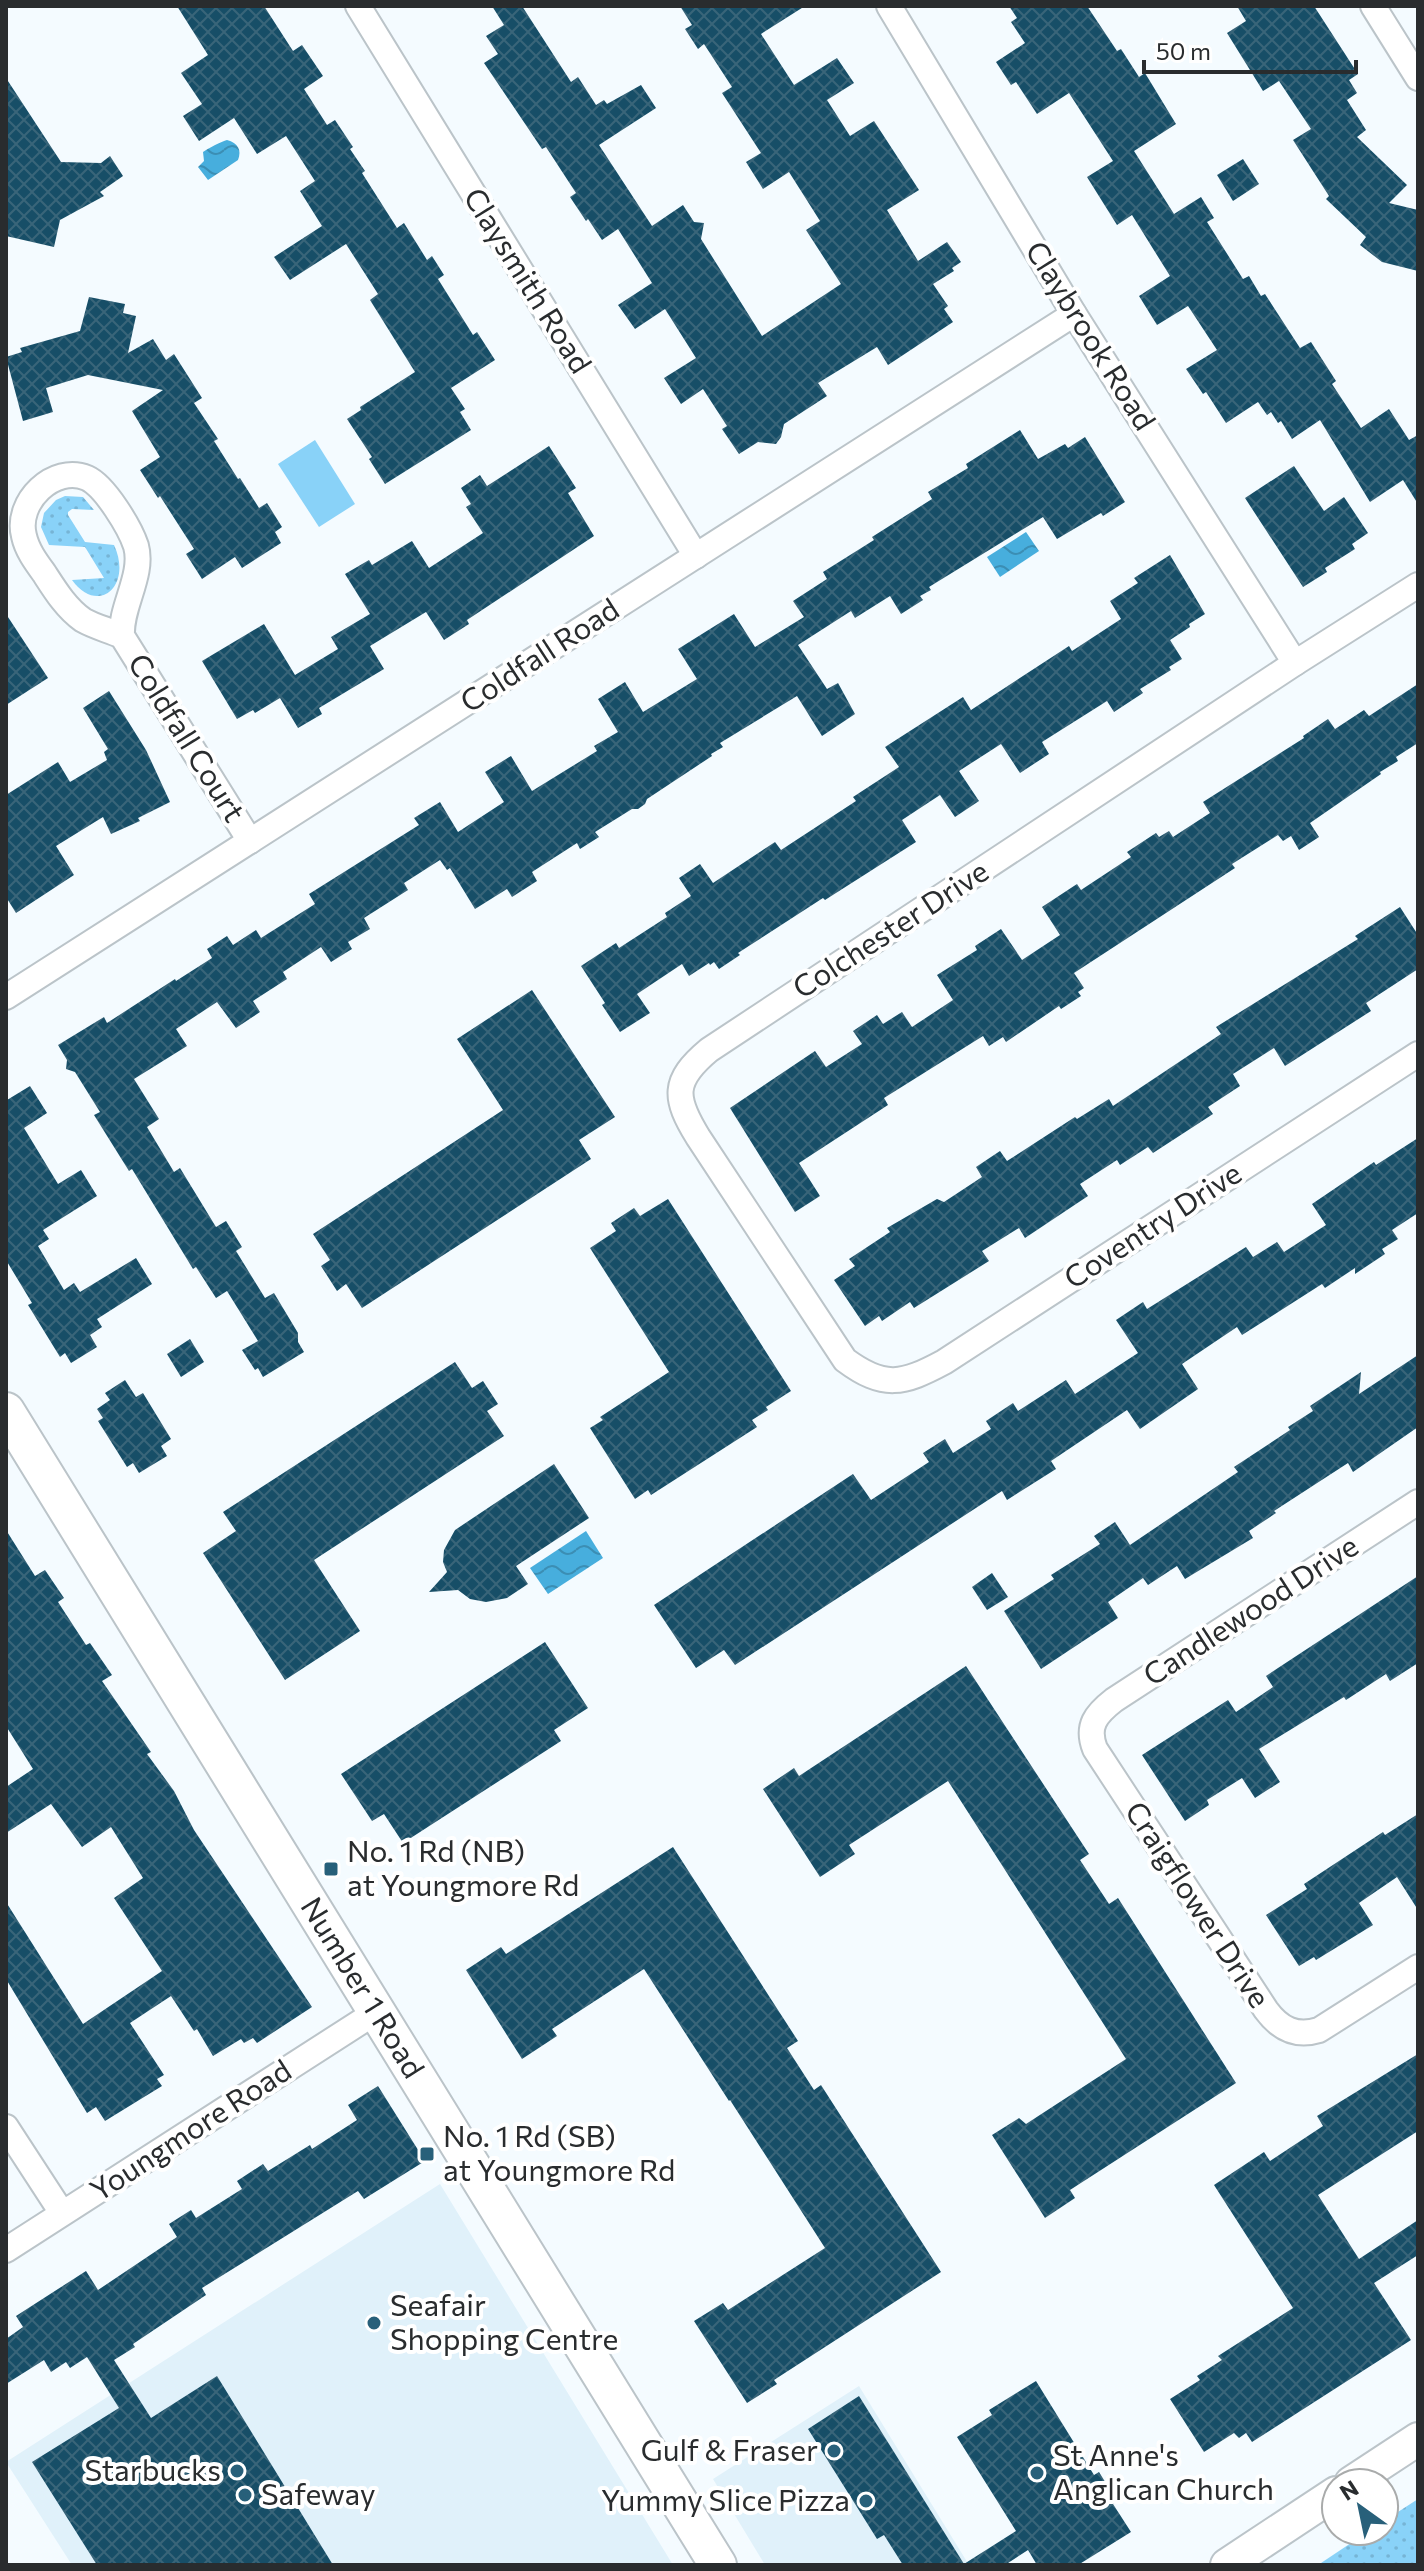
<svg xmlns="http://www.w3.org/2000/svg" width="1424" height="2571" font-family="Commissioner,sans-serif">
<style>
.built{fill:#e0f1fa}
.grass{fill:url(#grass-dots)}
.garden{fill:#89d2f8}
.water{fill:url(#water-waves)}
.building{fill:url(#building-cross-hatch)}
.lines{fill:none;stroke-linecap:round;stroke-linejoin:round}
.minor-casing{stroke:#bbc4c9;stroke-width:28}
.tertiary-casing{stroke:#bbc4c9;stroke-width:36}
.secondary-casing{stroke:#bbc4c9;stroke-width:40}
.minor{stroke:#fff;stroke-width:24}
.tertiary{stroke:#fff;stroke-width:32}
.secondary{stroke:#fff;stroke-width:36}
.poi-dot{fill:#28607a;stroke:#fff;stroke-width:3}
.labels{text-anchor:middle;stroke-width:8;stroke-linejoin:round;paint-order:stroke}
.street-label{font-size:30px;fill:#292c2e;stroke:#fff}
.poi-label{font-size:30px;fill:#292c2e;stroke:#fff;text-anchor:start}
</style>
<defs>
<pattern id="grass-dots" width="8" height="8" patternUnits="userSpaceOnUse" patternTransform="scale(2)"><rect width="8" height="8" fill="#89d2f8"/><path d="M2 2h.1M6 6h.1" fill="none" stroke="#76b4d5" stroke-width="1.8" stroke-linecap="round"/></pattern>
<pattern id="water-waves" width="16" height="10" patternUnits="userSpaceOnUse" patternTransform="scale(2)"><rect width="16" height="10" fill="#47aedd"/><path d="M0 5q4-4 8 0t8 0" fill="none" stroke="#3b8eb4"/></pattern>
<pattern id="building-cross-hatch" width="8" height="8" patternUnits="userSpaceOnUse" patternTransform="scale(2)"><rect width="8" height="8" fill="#174e67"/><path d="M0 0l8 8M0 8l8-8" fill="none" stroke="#396579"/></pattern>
</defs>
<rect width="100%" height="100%" fill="#f4fbff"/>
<!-- built -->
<g class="built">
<path d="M440,2184L673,2565H72L6,2462Z"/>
<path d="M859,2386L969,2565H765L713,2479Z"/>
</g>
<!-- grass -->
<g class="grass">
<path d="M65,496L83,497L94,510L72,509L68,512V515L85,542L114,545C133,586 98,616 72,580L104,578L85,547L49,545L41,527L44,513L56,500Z"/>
<path d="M1418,2499V2565H1318L1369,2531H1384V2521Z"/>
</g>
<!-- garden -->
<path class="garden" d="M315,440L355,504L319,527L278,464Z"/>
<!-- water -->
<g class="water">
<path d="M227,140C238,143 242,150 238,160L208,180L198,167L204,161L203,152C207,149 222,141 227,140Z"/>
<path d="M1026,532L1039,551L1000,577L987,557Z"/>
<path d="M586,1531L603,1558L548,1594L530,1568Z"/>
</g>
<!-- building -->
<g class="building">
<path d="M177,6H264L293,51L302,45L323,76L304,89L327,125L335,120L353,147L350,149L365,171L362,173L397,228L404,223L427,260L432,256L444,275L438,279L473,335L477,332L495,360L451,388L465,409L460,412L471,430L385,484L369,459L372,457L347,419L361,410L360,407L415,372L370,300L378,294L346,244L290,280L274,257L322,226L300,191L315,181L286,136L257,154L234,118L199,141L183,116L202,104L181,73L208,55Z"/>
<path d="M492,6H522L571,82L578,77L596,105L604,100L607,104L641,85L656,108L599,145L652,226L683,205L694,222L704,223L701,239L762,336L841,284L806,230L820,221L789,172L763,189L746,162L761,153L722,93L732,87L704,44L698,49L685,29L692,25L680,6H805L761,34L794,85L837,58L854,83L827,100L850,136L874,121L919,190L887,210L918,261L947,242L961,262L952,268L954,271L933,284L948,306L944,309L953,322L888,365L877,347L818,383L827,396L784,424L781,437L776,444L758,442L739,454L722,429L727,426L703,389L681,404L664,378L696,358L665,309L635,329L618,305L652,283L618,229L602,240L588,219L586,221L570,197L576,193L546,147L542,149L484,63L498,54L486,36L504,25Z"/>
<path d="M1009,6H1087L1117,51L1121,49L1139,77L1145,73L1176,124L1134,151L1174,214L1201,197L1214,218L1207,222L1243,279L1249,276L1261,296L1265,294L1300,348L1311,342L1336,381L1332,384L1361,428L1389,409L1409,440L1418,435V504L1403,480L1370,502L1320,420L1292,439L1281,421L1278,423L1271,412L1267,415L1258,402L1226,423L1206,392L1203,394L1186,369L1217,350L1188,306L1157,325L1139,296L1170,276L1132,215L1117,225L1087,177L1113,161L1069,93L1037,114L1016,82L1011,85L996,62L1025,43L1011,22L1017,18Z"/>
<path d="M1237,6H1314L1358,74L1349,80L1357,93L1347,100L1366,130L1357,137L1407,185L1389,203L1418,210V271L1382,262L1360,245L1366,237L1326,199L1329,196L1293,140L1311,129L1279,81L1263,91L1227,33L1246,21Z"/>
<path d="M6,78L61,162L101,163L110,156L123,176L100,192L104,196L60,220L54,247L6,236Z"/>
<path d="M1243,159L1259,184L1233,201L1217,175Z"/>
<path d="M89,297L125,304L123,313L136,316L128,353L153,339L166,360L174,354L202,398L194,403L218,439L214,441L238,479L240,478L259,508L267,503L282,527L275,532L281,543L242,568L235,557L202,579L186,554L194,549L160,496L158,498L140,470L160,457L132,411L163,390L88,375L46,388L53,412L23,421L6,357L22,352L20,348L80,331Z"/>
<path d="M1020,430L1038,459L1065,444L1068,448L1085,437L1125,502L1103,516L1101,513L1057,539L1043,517L929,587L931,590L920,596L923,600L901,614L890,596L855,618L851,611L798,645L827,689L838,683L855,714L822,736L797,696L720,743L723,747L711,754L712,756L647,799L645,804L638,809H632L595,832L599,837L580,849L577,843L532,872L537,881L512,897L507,889L475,909L450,868L447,870L440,860L404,883L408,890L364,918L370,929L348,942L352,949L331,962L321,947L283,972L287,979L253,1001L260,1012L236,1028L217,1002L176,1029L187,1046L134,1079L159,1119L147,1127L174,1172L180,1168L216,1227L226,1221L242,1247L236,1251L265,1298L274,1293L298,1333V1342L304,1352L263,1377L258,1368L255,1370L242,1350L258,1341L227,1291L216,1298L196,1267L193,1269L132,1169L129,1171L94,1115L100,1112L75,1072L66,1069L67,1060L58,1045L104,1017L107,1023L175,979L176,981L212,958L207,949L227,936L233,945L256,930L261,938L315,904L309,894L419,825L414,818L440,802L458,832L504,802L485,772L511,756L532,791L597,751L594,746L618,732L598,699L625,682L643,712L697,679L678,649L734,614L755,647L804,617L793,601L827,579L823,572L874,540L872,537L932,499L928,492L968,468L966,464Z"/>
<path d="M549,446L576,488L568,493L594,536L467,620L469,624L444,640L426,612L370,646L384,669L319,708L322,714L298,728L280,698L255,713L253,710L237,719L202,661L264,624L295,675L338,649L331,637L370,614L345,574L369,560L372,565L412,541L429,568L483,533L466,507L471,504L461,488L480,475L487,486Z"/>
<path d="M1294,466L1324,511L1344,497L1368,533L1352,544L1355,549L1325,568L1327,572L1303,587L1245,498Z"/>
<path d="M1170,555L1205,614L1189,624L1190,627L1170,640L1182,659L1169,667L1171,670L1140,689L1143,693L1114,712L1107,701L1042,742L1049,754L1020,773L1001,744L959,771L979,801L955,817L940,795L902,820L916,842L825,900L823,898L738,953L740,955L719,969L714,962L710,965L709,963L689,976L682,964L637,994L650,1013L620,1032L602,1005L605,1003L581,966L616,943L619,948L667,917L665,913L691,896L679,878L700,864L713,883L775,842L781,850L856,801L853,797L899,767L885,747L963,697L971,710L1069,646L1072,651L1121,619L1110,601L1138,583L1134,578Z"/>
<path d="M6,614L48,678L6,705Z"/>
<path d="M1418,684V743L1396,757L1398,761L1380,772L1381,774L1310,823L1319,837L1299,850L1291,836L1283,841L1278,835L1232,864L1235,868L1074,973L1084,988L1078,992L1081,996L1061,1009L1059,1006L1006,1042L1003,1037L989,1046L983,1036L884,1098L888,1105L799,1163L820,1196L795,1212L730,1108L815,1051L826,1067L862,1044L853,1031L877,1015L883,1024L902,1012L912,1027L953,1000L937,975L977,950L975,946L1001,929L1022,960L1060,935L1042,907L1077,884L1081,890L1131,857L1127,852L1156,833L1159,837L1169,831L1173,837L1210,813L1203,802L1304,738L1303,736L1328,719L1335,729L1364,710L1369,716Z"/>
<path d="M109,691L146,750L170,802L138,818L140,821L111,834L103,817L56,846L74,875L16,913L6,897V795L58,762L70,782L107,760L104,752L108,749L83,708Z"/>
<path d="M1400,907L1418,935V969L1366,1003L1371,1011L1285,1066L1274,1048L1233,1074L1240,1086L1208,1107L1213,1114L1153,1153L1148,1147L1120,1165L1117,1160L1080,1184L1088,1196L1025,1238L1019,1228L982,1251L989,1261L914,1308L910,1302L882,1321L879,1316L865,1326L834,1280L855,1266L849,1259L890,1232L887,1228L937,1199L944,1202L982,1177L976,1167L1000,1151L1007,1161L1075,1117L1077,1119L1109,1099L1113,1106L1221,1034L1216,1027L1358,939L1355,936Z"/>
<path d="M532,990L615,1117L579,1140L591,1159L362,1308L346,1284L337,1291L321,1266L330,1260L313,1234L503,1110L457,1039Z"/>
<path d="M30,1086L47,1113L24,1128L58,1184L81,1170L97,1196L43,1230L49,1239L38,1246L64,1290L74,1283L80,1292L136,1258L152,1284L97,1319L102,1327L90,1335L97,1347L71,1363L65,1353L60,1357L28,1305L32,1303L6,1260V1098L7,1100Z"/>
<path d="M1418,1138V1213L1392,1230L1398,1239L1382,1249L1385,1254L1355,1274V1268L1325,1288L1322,1284L1242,1335L1237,1327L1182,1364L1198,1389L1140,1429L1127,1410L1051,1461L1056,1469L1007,1500L1002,1491L735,1665L724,1650L696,1668L654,1605L853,1474L871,1500L929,1462L923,1453L945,1439L953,1453L991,1429L986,1421L1013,1403L1018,1411L1066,1380L1075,1394L1138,1353L1116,1320L1143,1302L1147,1309L1246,1247L1253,1257L1277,1242L1284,1252L1326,1225L1312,1204L1374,1162L1376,1165Z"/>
<path d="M668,1199L791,1391L766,1407L768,1410L752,1420L757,1427L651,1495L648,1490L635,1499L590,1428L603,1420L600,1417L669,1372L590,1248L616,1231L611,1223L634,1208L640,1216Z"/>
<path d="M190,1339L204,1362L181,1377L167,1354Z"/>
<path d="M1418,1355V1427L1353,1472L1348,1463L1274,1511L1276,1513L1249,1531L1253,1538L1185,1579L1177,1566L1148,1585L1143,1578L1108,1602L1118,1618L1041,1669L1004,1611L1054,1579L1051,1575L1100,1544L1094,1536L1115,1522L1130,1545L1238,1472L1234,1467L1290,1430L1288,1427L1313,1411L1310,1406L1361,1372L1359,1394Z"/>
<path d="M455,1362L472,1388L483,1381L498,1404L487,1411L504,1436L314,1560L360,1631L285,1680L203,1553L236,1531L223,1512Z"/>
<path d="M125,1380L136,1397L143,1393L171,1439L161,1446L167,1456L139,1473L133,1463L127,1467L98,1421L103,1418L97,1409L110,1400L105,1393Z"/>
<path d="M554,1464L589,1518L516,1566L528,1584L507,1598L486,1602L470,1599L458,1590L429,1592L447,1572L443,1562L444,1550L455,1530Z"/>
<path d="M6,1530L35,1576L45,1570L64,1598L58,1602L86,1645L90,1643L112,1675L102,1681L151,1752L147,1754L174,1791L194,1830L312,2007L257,2043L253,2038L244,2043L241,2039L213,2056L197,2029L194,2031L171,1996L130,2023L164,2075L157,2079L162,2086L105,2121L96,2107L87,2113L6,1979V1902L83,2024L162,1971L114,1898L143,1878L111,1827L82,1847L51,1804L6,1833V1787L33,1769L6,1726Z"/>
<path d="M992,1573L1008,1597L987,1610L972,1587Z"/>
<path d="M1418,1576V1663L1390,1681L1386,1674L1346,1700L1344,1697L1259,1749L1280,1782L1255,1798L1242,1778L1207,1800L1209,1805L1185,1821L1142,1755L1228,1700L1236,1712L1273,1687L1266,1676Z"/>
<path d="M545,1642L588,1708L554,1730L561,1741L403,1843L384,1814L372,1821L341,1774Z"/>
<path d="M966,1666L1089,1854L1080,1860L1109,1904L1118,1898L1236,2083L1070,2190L1075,2198L1045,2218L992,2135L1019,2118L1026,2124L1126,2059L948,1781L849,1845L855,1854L820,1877L763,1789L794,1768L799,1776Z"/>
<path d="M1418,1814V1910L1397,1877L1359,1903L1373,1925L1316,1960L1314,1957L1299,1966L1266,1915L1307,1889L1304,1884L1383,1832L1385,1835Z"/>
<path d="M673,1847L798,2041L787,2048L814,2090L821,2085L941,2272L774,2380L777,2384L747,2403L694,2321L723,2303L728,2310L825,2248L730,2100L729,2101L644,1969L552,2029L557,2036L522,2059L466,1970L501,1947L506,1954Z"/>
<path d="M1418,2054V2131L1318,2195L1359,2259L1418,2220V2255L1374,2283L1411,2340L1252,2442L1246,2433L1239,2438L1234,2433L1204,2452L1170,2399L1200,2380L1197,2376L1222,2360L1218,2356L1293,2308L1214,2185L1264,2152L1270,2161L1323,2126L1317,2116Z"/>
<path d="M378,2086L425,2161L364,2199L358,2191L202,2288L206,2295L133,2344L135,2347L114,2360L151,2418L217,2376L333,2565H97L32,2462L119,2408L87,2357L70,2368L66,2362L51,2372L44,2360L6,2384V2339L23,2327L16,2316L86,2271L98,2290L177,2237L169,2224L191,2210L196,2218L242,2189L237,2181L263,2164L268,2171L310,2145L312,2149L357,2120L348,2105Z"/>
<path d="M1036,2381L1094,2475L1099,2472L1117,2501L1113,2504L1131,2532L1078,2565H1037L1028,2550L1005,2565H903L884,2535L877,2539L808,2429L859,2396L964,2564L1016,2531L957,2437L992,2415L989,2410Z"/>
</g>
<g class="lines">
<!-- minor casing -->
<g class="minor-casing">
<g id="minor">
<path d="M358,6L696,556"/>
<path d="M889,6L1074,314L1295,663"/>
<path d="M1373,6L1418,78"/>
<path d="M1418,585L1295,663L709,1050C672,1081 674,1098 698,1137L845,1360C884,1389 903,1384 944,1362L1418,1054"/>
<path d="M122,636C120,607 144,575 136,546C130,528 105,486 87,478C54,464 15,502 24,536C27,550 36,562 44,573C55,590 66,608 83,620C95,627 109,630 122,636L250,841"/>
<path d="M6,997L1074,314"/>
<path d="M1418,1502L1114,1700C1096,1714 1086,1726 1095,1749L1266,2010C1280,2029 1296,2037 1319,2030L1418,1967"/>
<path d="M6,2127L62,2213"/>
<path d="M6,2250L376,2012"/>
</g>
</g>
<!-- tertiary casing -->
<g class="tertiary-casing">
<g id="tertiary">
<path d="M1351,2483L1418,2439"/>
<path d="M1227,2565L1336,2493"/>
</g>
</g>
<!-- secondary casing -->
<g class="secondary-casing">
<g id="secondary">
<path id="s1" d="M6,1411L718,2565"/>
</g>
</g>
<!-- minor -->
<use href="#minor" class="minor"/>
<!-- tertiary -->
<use href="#tertiary" class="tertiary"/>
<!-- secondary -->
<use href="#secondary" class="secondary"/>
</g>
<!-- markers -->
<g class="poi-dot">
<rect x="323" y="1861" width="16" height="16" rx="4"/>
<rect x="419" y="2146" width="16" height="16" rx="4"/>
<circle cx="374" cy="2323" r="8"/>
<circle cx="834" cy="2451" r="8"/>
<circle cx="237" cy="2471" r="8"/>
<circle cx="1037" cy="2473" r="8"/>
<circle cx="245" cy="2495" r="8"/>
<circle cx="866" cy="2501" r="8"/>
</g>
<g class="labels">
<!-- street labels -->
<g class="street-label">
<text transform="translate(527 281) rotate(58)" y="10">Claysmith Road</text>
<text transform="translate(1090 336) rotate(58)" y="10">Claybrook Road</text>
<text transform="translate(540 656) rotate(-33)" y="10">Coldfall Road</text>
<text transform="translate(186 738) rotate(58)" y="10">Coldfall Court</text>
<text transform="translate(891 930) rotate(-33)" y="10">Colchester Drive</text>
<text transform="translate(1153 1226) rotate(-33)" y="10">Coventry Drive</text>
<text transform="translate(1251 1611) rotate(-33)" y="10">Candlewood Drive</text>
<text transform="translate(1197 1905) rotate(57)" y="10">Craigflower Drive</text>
<text dy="10" stroke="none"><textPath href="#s1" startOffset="678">Number 1 Road</textPath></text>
<text transform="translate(191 2131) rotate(-33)" y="10">Youngmore Road</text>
</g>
<!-- poi labels -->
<g class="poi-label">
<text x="347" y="1862">No. 1 Rd (NB)<tspan x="347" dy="34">at Youngmore Rd</tspan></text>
<text x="443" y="2147">No. 1 Rd (SB)<tspan x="443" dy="34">at Youngmore Rd</tspan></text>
<text x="390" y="2316">Seafair<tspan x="390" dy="34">Shopping Centre</tspan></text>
<text x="818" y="2461" text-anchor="end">Gulf &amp; Fraser</text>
<text x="1053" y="2466">St Anne's<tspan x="1053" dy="34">Anglican Church</tspan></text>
<text x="221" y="2481" text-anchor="end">Starbucks</text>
<text x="261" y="2505">Safeway</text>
<text x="850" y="2511" text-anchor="end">Yummy Slice Pizza</text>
</g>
</g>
<!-- border -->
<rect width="1424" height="2571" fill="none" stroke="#292c2e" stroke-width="16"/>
<!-- north arrow -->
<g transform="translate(1360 2507) rotate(327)"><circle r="38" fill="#ffffff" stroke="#a9abab" stroke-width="2"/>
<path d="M0-6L14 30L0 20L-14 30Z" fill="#28607a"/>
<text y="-12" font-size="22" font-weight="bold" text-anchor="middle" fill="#292c2e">N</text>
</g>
<!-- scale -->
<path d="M1144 60v12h212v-12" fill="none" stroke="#292c2e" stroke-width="4"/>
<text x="1156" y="60" font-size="24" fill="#292c2e" stroke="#ffffff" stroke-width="6" paint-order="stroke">50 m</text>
</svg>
